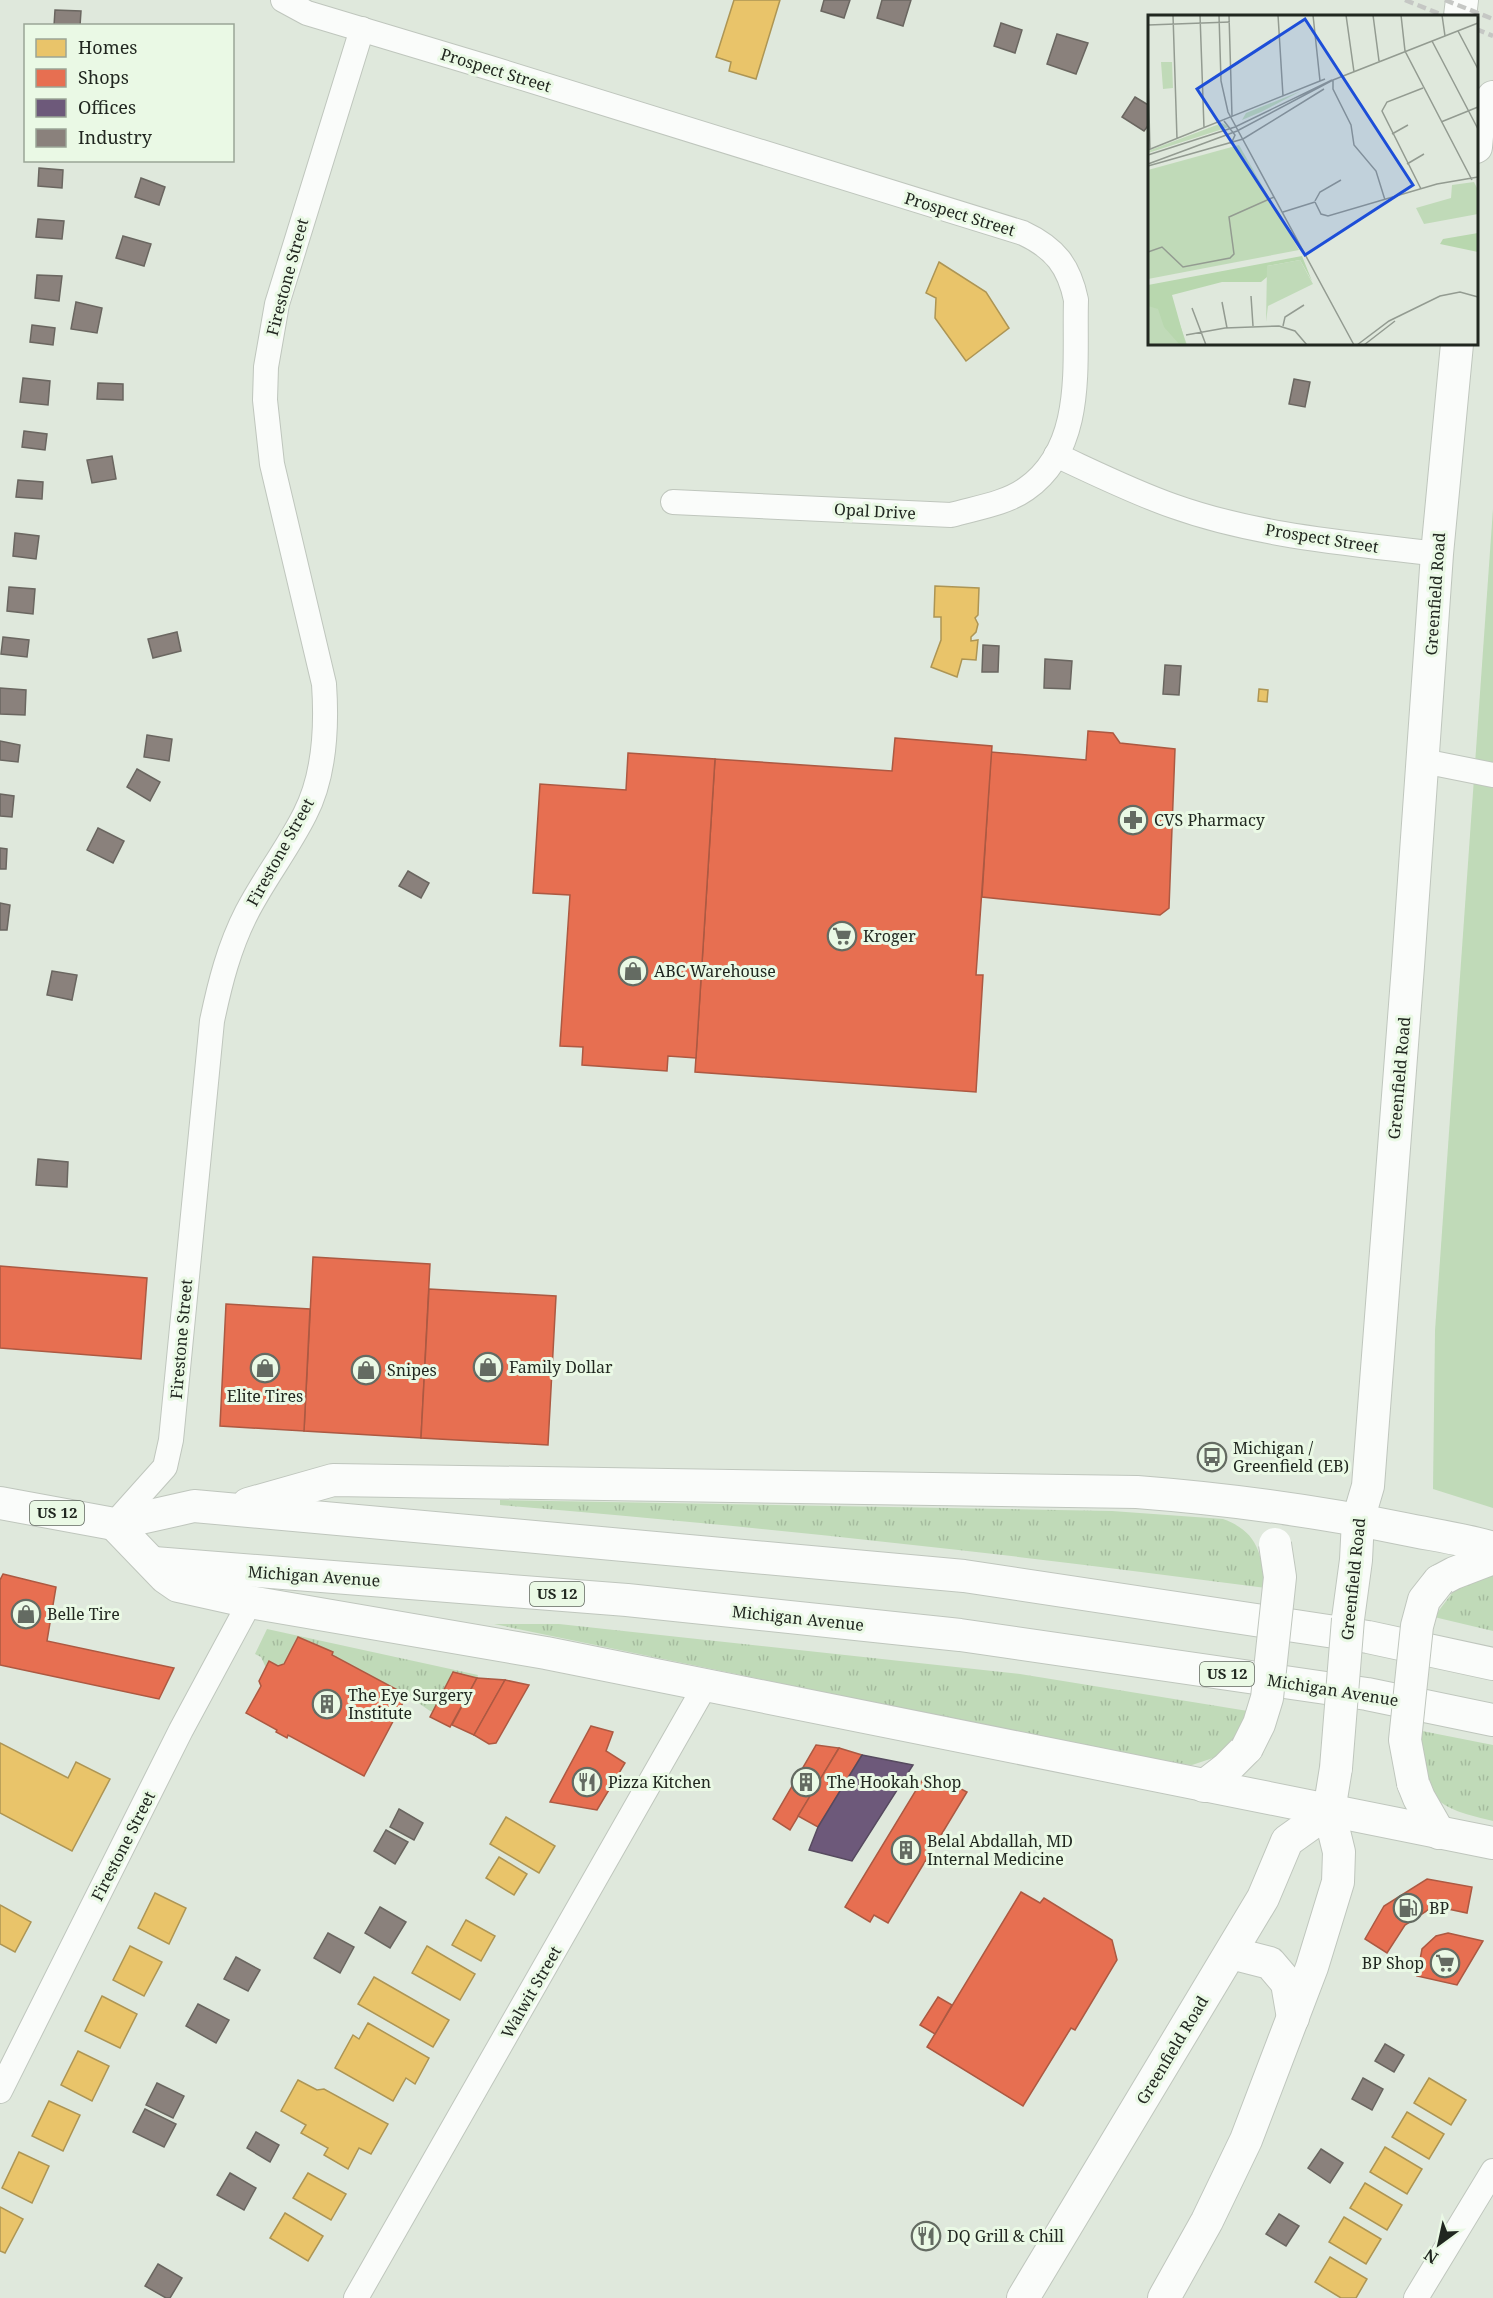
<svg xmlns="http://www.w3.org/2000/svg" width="1493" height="2298" font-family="'Noto Serif',serif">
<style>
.grass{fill:url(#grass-tufts)}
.park{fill:#c0dab8}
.homes{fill:#e9c46a;stroke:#ad9554;stroke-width:1.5}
.shops{fill:#e76f51;stroke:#ac5942;stroke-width:1.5}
.offices{fill:#6d597a;stroke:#564a5f;stroke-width:1.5}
.industry{fill:#8a817c;stroke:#6a6660;stroke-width:1.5}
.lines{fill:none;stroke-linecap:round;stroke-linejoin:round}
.minor-casing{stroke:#bfc6bd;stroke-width:26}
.major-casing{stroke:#bfc6bd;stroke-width:34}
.minor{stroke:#fafcfa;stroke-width:24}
.major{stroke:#fafcfa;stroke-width:32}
.rail{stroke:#c5c7c4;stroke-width:4.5;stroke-dasharray:9 4.5;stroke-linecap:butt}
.major-bridge-casing{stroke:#bfc6bd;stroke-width:34;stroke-linecap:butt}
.major-bridge{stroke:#fafcfa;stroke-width:32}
.labels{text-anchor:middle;stroke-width:6;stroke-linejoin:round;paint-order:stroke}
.shield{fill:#eaf9e5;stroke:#5d665b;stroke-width:1.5}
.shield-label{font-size:15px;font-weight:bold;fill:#212720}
.street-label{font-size:16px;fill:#212720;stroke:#eaf9e5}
.poi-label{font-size:16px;fill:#212720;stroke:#eaf9e5;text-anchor:start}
.inset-road{fill:none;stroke:#939b91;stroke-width:1.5}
.view{fill:#1d4ed8;fill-opacity:0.15;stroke:#1d4ed8;stroke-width:3}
.inset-edge{fill:none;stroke:#212720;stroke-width:3}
</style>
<defs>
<pattern id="grass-tufts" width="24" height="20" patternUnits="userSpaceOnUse" patternTransform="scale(1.5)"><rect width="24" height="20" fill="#c0dab8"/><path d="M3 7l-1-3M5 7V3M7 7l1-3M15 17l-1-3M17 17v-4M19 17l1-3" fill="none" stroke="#a5bb9e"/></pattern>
</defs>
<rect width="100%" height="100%" fill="#dfe8dc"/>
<!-- grass -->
<g class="grass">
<path d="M500,1500L1112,1511L1223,1519C1259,1532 1261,1555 1266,1588C1011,1554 756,1526 500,1505Z"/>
<path d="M1493,1574V1631L1434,1617L1459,1584Z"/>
<path d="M494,1624H559L1020,1674L1254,1712L1225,1754L1192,1765L1171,1764Z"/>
<path d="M267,1629L478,1675L477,1678L453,1673L433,1712L430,1711L407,1695L332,1655L333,1652L299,1637L284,1664L278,1666L269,1661L266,1668L261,1657L255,1654Z"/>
<path d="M1417,1730L1493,1745V1821C1473,1816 1440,1810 1430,1790C1425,1780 1420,1743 1417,1730Z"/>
</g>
<!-- park -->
<path class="park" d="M1493,509V1508L1433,1489L1435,1331Z"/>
<!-- homes -->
<g class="homes">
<path d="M734,0H780L756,79L729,71L731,62L716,57Z"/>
<path d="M939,262L986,292L1009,328L966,361L935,318L936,298L926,293Z"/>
<path d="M935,586L979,588L978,615L975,618L978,624L976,632L971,637V641L978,640L976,660L962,659L957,677L931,667L941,640V617H934Z"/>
<path d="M1259,689L1268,690L1267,702L1258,701Z"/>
<path d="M0,1743L68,1778L76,1762L110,1779L72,1851L0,1813Z"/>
<path d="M506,1817L555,1846L539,1873L490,1844Z"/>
<path d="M499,1857L527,1874L514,1895L486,1878Z"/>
<path d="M155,1893L186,1908L169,1944L138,1928Z"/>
<path d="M0,1905L31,1922L15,1952L0,1944Z"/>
<path d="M466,1920L495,1936L481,1961L452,1945Z"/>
<path d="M130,1946L162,1962L144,1996L113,1980Z"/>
<path d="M427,1946L475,1974L460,2000L412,1973Z"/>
<path d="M374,1977L449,2020L433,2047L358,2004Z"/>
<path d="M102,1996L137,2014L120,2048L85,2031Z"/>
<path d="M368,2023L429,2058L415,2084L406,2078L393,2101L335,2068L353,2035L359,2039Z"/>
<path d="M78,2051L109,2066L92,2101L61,2085Z"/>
<path d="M1429,2078L1466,2100L1451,2125L1414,2103Z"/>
<path d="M298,2080L317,2090L324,2089L388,2124L371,2154L359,2148L348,2169L324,2155L328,2148L301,2133L306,2125L281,2111Z"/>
<path d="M49,2101L80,2115L63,2151L32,2136Z"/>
<path d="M1407,2112L1444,2134L1429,2159L1392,2137Z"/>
<path d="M1385,2147L1422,2169L1407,2194L1370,2172Z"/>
<path d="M19,2152L49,2166L32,2203L2,2188Z"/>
<path d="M308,2173L346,2194L331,2220L293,2198Z"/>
<path d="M1365,2183L1402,2205L1387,2230L1350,2208Z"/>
<path d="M0,2207L23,2219L5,2253L0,2251Z"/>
<path d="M285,2213L323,2236L308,2261L270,2238Z"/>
<path d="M1344,2217L1381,2239L1366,2264L1329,2242Z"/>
<path d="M1330,2257L1367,2279L1356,2298H1341L1315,2282Z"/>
</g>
<!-- shops -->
<g class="shops">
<path d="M1088,731L1113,733L1120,743L1175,749L1169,908L1160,915L982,897L991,752L1086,760Z"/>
<path d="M895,738L992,746L976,975H983L976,1092L695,1072L715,759L892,771Z"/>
<path d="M628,753L715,759L696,1058L668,1056L667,1071L582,1065L583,1047L560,1046L570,895L533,893L540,784L626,790Z"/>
<path d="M313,1257L430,1264L421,1438L304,1431Z"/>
<path d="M0,1266L147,1278L141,1359L0,1348Z"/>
<path d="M429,1289L556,1296L548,1445L421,1438Z"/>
<path d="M226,1304L310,1309L304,1431L220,1426Z"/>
<path d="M3,1574L56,1587L47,1641L174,1668L159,1699L0,1665V1580Z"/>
<path d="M298,1637L333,1652L332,1655L407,1695L364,1776L288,1735L287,1738L276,1732L277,1730L246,1713L261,1686L259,1681L269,1661L278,1666L284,1664Z"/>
<path d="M453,1672L477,1678L450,1727L430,1717Z"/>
<path d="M477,1678L505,1680L474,1735L452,1725Z"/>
<path d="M505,1680L529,1685L496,1743L489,1744L474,1735Z"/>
<path d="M591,1726L613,1732L606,1751L625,1763L597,1810L550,1802Z"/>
<path d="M816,1745L839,1748L790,1830L773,1819Z"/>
<path d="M839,1748L862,1755L818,1827L798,1816Z"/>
<path d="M924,1777L943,1787L946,1781L967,1792L888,1923L874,1915L870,1922L845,1907Z"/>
<path d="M1427,1879L1472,1887L1467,1913L1434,1906L1405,1925L1387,1953L1365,1939L1384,1906Z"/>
<path d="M1021,1892L1040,1903L1044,1898L1112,1940L1117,1960L1075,2030L1071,2028L1023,2106L927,2047Z"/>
<path d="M1448,1933L1483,1941L1457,1985L1417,1976L1422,1949L1436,1936Z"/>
<path d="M938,1997L952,2005L935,2034L920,2025Z"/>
</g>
<!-- offices -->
<path class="offices" d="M862,1755L913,1765L852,1861L809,1850L818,1827Z"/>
<!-- industry -->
<g class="industry">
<path d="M824,0H850L844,18L821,11Z"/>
<path d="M882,0H911L903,26L877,18Z"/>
<path d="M55,10L81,11L80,26H54Z"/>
<path d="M1001,23L1022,30L1015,53L994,46Z"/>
<path d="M1057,34L1088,43L1076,74L1047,64Z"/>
<path d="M1135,97L1150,106V123L1144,131L1122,117Z"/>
<path d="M39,168L63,170L62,188L38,186Z"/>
<path d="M141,178L165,187L159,205L135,197Z"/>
<path d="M38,219L64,221L62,239L36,237Z"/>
<path d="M123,236L151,244L144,266L116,258Z"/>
<path d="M37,275L62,276L59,301L35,298Z"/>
<path d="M76,302L102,308L97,333L71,329Z"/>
<path d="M32,325L55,328L53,345L30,342Z"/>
<path d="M23,378L50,381L48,405L20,402Z"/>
<path d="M1294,379L1310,382L1305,407L1289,404Z"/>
<path d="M98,383L123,384V400L97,399Z"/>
<path d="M24,431L47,434L45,450L22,447Z"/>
<path d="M112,456L116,479L92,483L87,460Z"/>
<path d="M18,480L43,482L42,499L16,497Z"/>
<path d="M15,533L39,536L36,559L13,556Z"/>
<path d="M9,587L35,589L33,614L7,611Z"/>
<path d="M177,632L181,651L153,658L148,639Z"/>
<path d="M3,637L29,640L27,657L1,654Z"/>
<path d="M983,645L999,646L998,672H982Z"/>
<path d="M1045,659L1072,661L1070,689L1044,688Z"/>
<path d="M1165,665L1181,666L1179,695L1163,694Z"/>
<path d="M0,688L26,690L25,715L0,714Z"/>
<path d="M147,735L172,739L169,761L144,757Z"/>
<path d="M0,741L20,745L18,762L0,760Z"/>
<path d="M137,769L160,782L150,801L127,787Z"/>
<path d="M0,794L14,796L12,817L0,816Z"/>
<path d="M98,828L124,841L113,863L87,850Z"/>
<path d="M0,848L7,849L6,869H0Z"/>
<path d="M408,871L429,883L421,898L399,886Z"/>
<path d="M0,903L10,905L7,930H0Z"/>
<path d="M52,971L77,975L72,1000L47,995Z"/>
<path d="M38,1159L68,1162L67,1187L36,1185Z"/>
<path d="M399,1809L423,1823L414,1840L390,1827Z"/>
<path d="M386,1830L408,1842L395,1864L374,1851Z"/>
<path d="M380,1907L406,1922L390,1948L365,1933Z"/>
<path d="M328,1933L354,1947L340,1973L314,1958Z"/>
<path d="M236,1957L260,1970L248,1991L224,1979Z"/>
<path d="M198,2004L229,2020L216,2043L186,2026Z"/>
<path d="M1385,2044L1404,2055L1394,2072L1375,2061Z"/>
<path d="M1363,2078L1383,2089L1372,2110L1352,2099Z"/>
<path d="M157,2083L184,2096L173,2118L146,2105Z"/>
<path d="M145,2109L176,2124L164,2147L133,2132Z"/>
<path d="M256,2132L279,2145L270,2162L247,2148Z"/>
<path d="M1321,2149L1343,2163L1330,2183L1308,2168Z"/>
<path d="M230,2173L256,2188L244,2210L217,2195Z"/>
<path d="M1279,2214L1299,2226L1286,2246L1266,2234Z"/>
<path d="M158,2264L182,2278L170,2298H166L145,2286Z"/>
</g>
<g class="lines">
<!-- minor casing -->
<g class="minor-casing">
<g id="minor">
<path d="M283,0L307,13L487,67L1023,233C1055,248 1069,266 1076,300C1074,364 1086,447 1026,489C1005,504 975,508 951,515L673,502"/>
<path d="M1056,455C1095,473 1133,492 1173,506C1257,536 1348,543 1437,554"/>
<path d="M1423,761L1493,775"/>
<path d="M114,1524L165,1467L171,1440L212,1021C220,983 229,947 247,912C264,879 288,848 305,814C325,775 327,727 324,684L272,464L265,400L266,367L277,304L362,29"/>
<path d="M0,2091L181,1730L250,1602"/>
<path d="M356,2298L705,1686"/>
<path d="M1416,2298L1493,2171"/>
</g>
</g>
<!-- major casing -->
<g class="major-casing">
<g id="major">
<path d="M1460,16L1462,0"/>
<path d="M1476,147L1479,115L1493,97"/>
<path d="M0,1503L114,1524L194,1506L964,1576L1368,1637L1493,1664"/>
<path d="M248,1504L333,1480L1137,1492C1227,1499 1316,1511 1404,1529C1433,1535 1464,1539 1493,1548"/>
<path d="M114,1524L165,1577L178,1586L250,1602L546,1653L1493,1843"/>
<path d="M154,1563L627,1600L960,1635L1367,1694L1493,1720"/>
<path d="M1439,1581L1454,1573L1493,1558"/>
<path d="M1348,1619L1356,1560L1358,1520L1368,1486L1408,966L1437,554L1457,344"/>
<path d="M1413,1783L1419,1798L1439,1833"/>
<path d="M1204,1786L1226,1769L1247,1748"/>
<path d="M1231,1953L1270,1963L1287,1983L1293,2018"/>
<path d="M1023,2298L1263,1898L1287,1841L1329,1811"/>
<path d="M1164,2298L1207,2221L1246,2140L1312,1967L1338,1882L1339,1852L1329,1811L1336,1768"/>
</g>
</g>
<!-- minor -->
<use href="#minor" class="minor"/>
<!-- major -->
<use href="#major" class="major"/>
<!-- rail -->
<g class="rail">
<path d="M1405,0L1445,16"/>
<path d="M1445,0L1493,19"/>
<path d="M1476,29L1493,36"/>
</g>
<!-- major-bridge casing -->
<g class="major-bridge-casing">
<g id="major-bridge">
<path d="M1247,1748L1259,1724L1267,1698L1280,1577L1275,1544"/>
<path d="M1336,1768L1348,1619"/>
<path d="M1413,1783L1405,1740L1417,1626L1424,1600L1439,1581"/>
</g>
</g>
<!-- major-bridge -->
<use href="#major-bridge" class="major-bridge"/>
</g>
<!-- icons -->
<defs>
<g id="pharmacy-ring" transform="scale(1.5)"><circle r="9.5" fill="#eaf9e5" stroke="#646b62" stroke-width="1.5"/><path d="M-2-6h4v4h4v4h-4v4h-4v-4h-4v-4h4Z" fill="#646b62"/></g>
<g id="supermarket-ring" transform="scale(1.5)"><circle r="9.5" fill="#eaf9e5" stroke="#646b62" stroke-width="1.5"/><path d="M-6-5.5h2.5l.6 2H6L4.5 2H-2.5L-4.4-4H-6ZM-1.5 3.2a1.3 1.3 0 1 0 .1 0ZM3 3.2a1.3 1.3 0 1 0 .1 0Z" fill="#646b62"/></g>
<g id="shop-ring" transform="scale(1.5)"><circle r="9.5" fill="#eaf9e5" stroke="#646b62" stroke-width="1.5"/><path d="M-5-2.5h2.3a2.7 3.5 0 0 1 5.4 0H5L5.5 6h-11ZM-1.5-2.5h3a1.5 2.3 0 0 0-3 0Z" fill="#646b62"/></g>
<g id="bus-ring" transform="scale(1.5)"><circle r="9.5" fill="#eaf9e5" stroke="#646b62" stroke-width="1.5"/><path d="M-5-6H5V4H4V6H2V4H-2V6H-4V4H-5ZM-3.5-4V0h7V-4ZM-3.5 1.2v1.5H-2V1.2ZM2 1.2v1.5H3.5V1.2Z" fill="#646b62"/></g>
<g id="building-ring" transform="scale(1.5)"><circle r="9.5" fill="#eaf9e5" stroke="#646b62" stroke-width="1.5"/><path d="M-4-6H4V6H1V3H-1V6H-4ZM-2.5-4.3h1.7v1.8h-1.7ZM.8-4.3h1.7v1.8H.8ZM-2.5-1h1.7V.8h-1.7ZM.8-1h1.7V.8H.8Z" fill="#646b62"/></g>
<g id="restaurant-ring" transform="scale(1.5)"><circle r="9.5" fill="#eaf9e5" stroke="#646b62" stroke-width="1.5"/><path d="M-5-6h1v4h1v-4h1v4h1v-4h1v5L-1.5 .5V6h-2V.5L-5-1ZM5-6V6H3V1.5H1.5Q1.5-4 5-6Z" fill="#646b62"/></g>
<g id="fuel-ring" transform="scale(1.5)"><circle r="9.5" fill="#eaf9e5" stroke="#646b62" stroke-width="1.5"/><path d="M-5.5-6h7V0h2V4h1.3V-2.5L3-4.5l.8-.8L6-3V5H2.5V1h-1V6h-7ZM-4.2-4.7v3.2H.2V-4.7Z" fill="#646b62"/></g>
</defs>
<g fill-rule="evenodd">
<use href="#pharmacy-ring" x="1133" y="820"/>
<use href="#supermarket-ring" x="842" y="936"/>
<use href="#shop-ring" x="633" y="971"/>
<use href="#shop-ring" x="488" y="1367"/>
<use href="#shop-ring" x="265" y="1368"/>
<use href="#shop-ring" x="366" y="1370"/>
<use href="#bus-ring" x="1212" y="1457"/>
<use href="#shop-ring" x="26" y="1614"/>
<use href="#building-ring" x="327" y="1704"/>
<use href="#restaurant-ring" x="587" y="1782"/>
<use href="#building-ring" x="806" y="1782"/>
<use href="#building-ring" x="906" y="1850"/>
<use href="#fuel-ring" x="1408" y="1908"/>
<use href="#supermarket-ring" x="1445" y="1963"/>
<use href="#restaurant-ring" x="926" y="2236"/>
</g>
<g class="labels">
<!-- shield labels -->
<g class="shield">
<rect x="30" y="1501" width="54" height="24" rx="4.5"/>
<rect x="530" y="1582" width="54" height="24" rx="4.5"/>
<rect x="1200" y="1662" width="54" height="24" rx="4.5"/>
</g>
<g class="shield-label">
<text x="57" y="1518">US 12</text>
<text x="557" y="1599">US 12</text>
<text x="1227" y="1679">US 12</text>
</g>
<!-- street labels -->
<g class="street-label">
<text transform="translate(496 70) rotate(17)" y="6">Prospect Street</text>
<text transform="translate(960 214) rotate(17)" y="6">Prospect Street</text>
<text transform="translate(287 277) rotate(-75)" y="6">Firestone Street</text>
<text transform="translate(875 511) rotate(3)" y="6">Opal Drive</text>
<text transform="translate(1322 538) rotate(9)" y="6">Prospect Street</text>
<text transform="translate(1435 594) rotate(-86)" y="6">Greenfield Road</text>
<text transform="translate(280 852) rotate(-61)" y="6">Firestone Street</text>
<text transform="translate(1399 1078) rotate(-85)" y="6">Greenfield Road</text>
<text transform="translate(181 1339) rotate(-85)" y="6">Firestone Street</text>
<text transform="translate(314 1576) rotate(4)" y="6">Michigan Avenue</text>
<text transform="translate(1353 1579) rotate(-84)" y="6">Greenfield Road</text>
<text transform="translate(798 1618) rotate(6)" y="6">Michigan Avenue</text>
<text transform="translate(1333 1690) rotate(9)" y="6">Michigan Avenue</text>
<text transform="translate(123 1846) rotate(-63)" y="6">Firestone Street</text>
<text transform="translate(531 1992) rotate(-60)" y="6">Walwit Street</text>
<text transform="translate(1172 2050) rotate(-59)" y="6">Greenfield Road</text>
</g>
<!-- poi labels -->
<g class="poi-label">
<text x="1154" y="826">CVS Pharmacy</text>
<text x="863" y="942">Kroger</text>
<text x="654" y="977">ABC Warehouse</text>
<text x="509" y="1373">Family Dollar</text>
<text x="387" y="1376">Snipes</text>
<text x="265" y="1402" text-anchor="middle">Elite Tires</text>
<text x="1233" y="1454">Michigan /<tspan x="1233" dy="18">Greenfield (EB)</tspan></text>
<text x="47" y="1620">Belle Tire</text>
<text x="348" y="1701">The Eye Surgery<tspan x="348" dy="18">Institute</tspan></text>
<text x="608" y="1788">Pizza Kitchen</text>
<text x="827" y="1788">The Hookah Shop</text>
<text x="927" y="1847">Belal Abdallah, MD<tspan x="927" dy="18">Internal Medicine</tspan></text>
<text x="1429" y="1914">BP</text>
<text x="1424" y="1969" text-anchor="end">BP Shop</text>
<text x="947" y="2242">DQ Grill &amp; Chill</text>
</g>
</g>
<!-- overview -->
<g transform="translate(1148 15)">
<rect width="330" height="330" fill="#dfe8dc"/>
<path d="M153,76L113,97L94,105L98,98ZM74,108L81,112L0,138V136ZM21,278L39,330H0V281Z" fill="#c0dab8"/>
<path d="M330,218V237L292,229L295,224ZM154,241L164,266L152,245L119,251V262L113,267H74L24,280L38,330H32L16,312L10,294L0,291V270Z" fill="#b8d7ae"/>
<path d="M13,47H24L25,73L15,74ZM91,130L151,235L0,264V155ZM326,167L330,175V199L276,209L268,193L303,183L304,170ZM152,245L165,269L120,291L118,307L119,251Z" fill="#c0dab8"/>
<path class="inset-road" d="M25,0L29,124M52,0L56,113M71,0L73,66L80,97L206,330M81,0L84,101M130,0L135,81M165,0L172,66M198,0L206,57M225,0L231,46M253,0L257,36L324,165M294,0L297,21M0,10L82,7M310,16L330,54M284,26L330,114M0,63L2,134M185,65V74L203,110L206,130L228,156L237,185M76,106L87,120L83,129M293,107L330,92M244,119L260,110M0,135L177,64M0,140L87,112L184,65M0,149L89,116L185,65L330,8M259,149L276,139M0,151L95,124L176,74M273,174L234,96L239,87L275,73M167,186L172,177L193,165M167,187L173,199L180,201L289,169L330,162M135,197L167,187M0,237L14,232L35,252L82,243L86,239L81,202L126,182M103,281L105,311M74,287L79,313M44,293L58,330M135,311L137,302L156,290M38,320L77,313L131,311L147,316L159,330M209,330L241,306L292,281L312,277L330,282M216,330L247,306"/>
<path class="view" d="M157,4L265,170L157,240L49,74Z"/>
<rect width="330" height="330" class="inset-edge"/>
</g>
<!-- legend -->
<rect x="24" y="24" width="210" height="138" fill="#eaf9e5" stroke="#9aa596" stroke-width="1.5"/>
<rect x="36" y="39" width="30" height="18" fill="#e9c46a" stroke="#9aa596" stroke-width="1.5"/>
<text x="78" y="54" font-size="18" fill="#212720">Homes</text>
<rect x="36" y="69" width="30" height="18" fill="#e76f51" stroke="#9aa596" stroke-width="1.5"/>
<text x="78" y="84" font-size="18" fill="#212720">Shops</text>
<rect x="36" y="99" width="30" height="18" fill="#6d597a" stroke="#9aa596" stroke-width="1.5"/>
<text x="78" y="114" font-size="18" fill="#212720">Offices</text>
<rect x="36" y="129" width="30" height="18" fill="#8a817c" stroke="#9aa596" stroke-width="1.5"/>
<text x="78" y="144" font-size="18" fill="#212720">Industry</text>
<!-- north arrow -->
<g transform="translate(1439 2244) rotate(213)" stroke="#eaf9e5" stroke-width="4.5" paint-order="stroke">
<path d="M0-4.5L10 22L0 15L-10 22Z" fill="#212720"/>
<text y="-9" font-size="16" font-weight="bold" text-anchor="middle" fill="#212720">N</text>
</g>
</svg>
